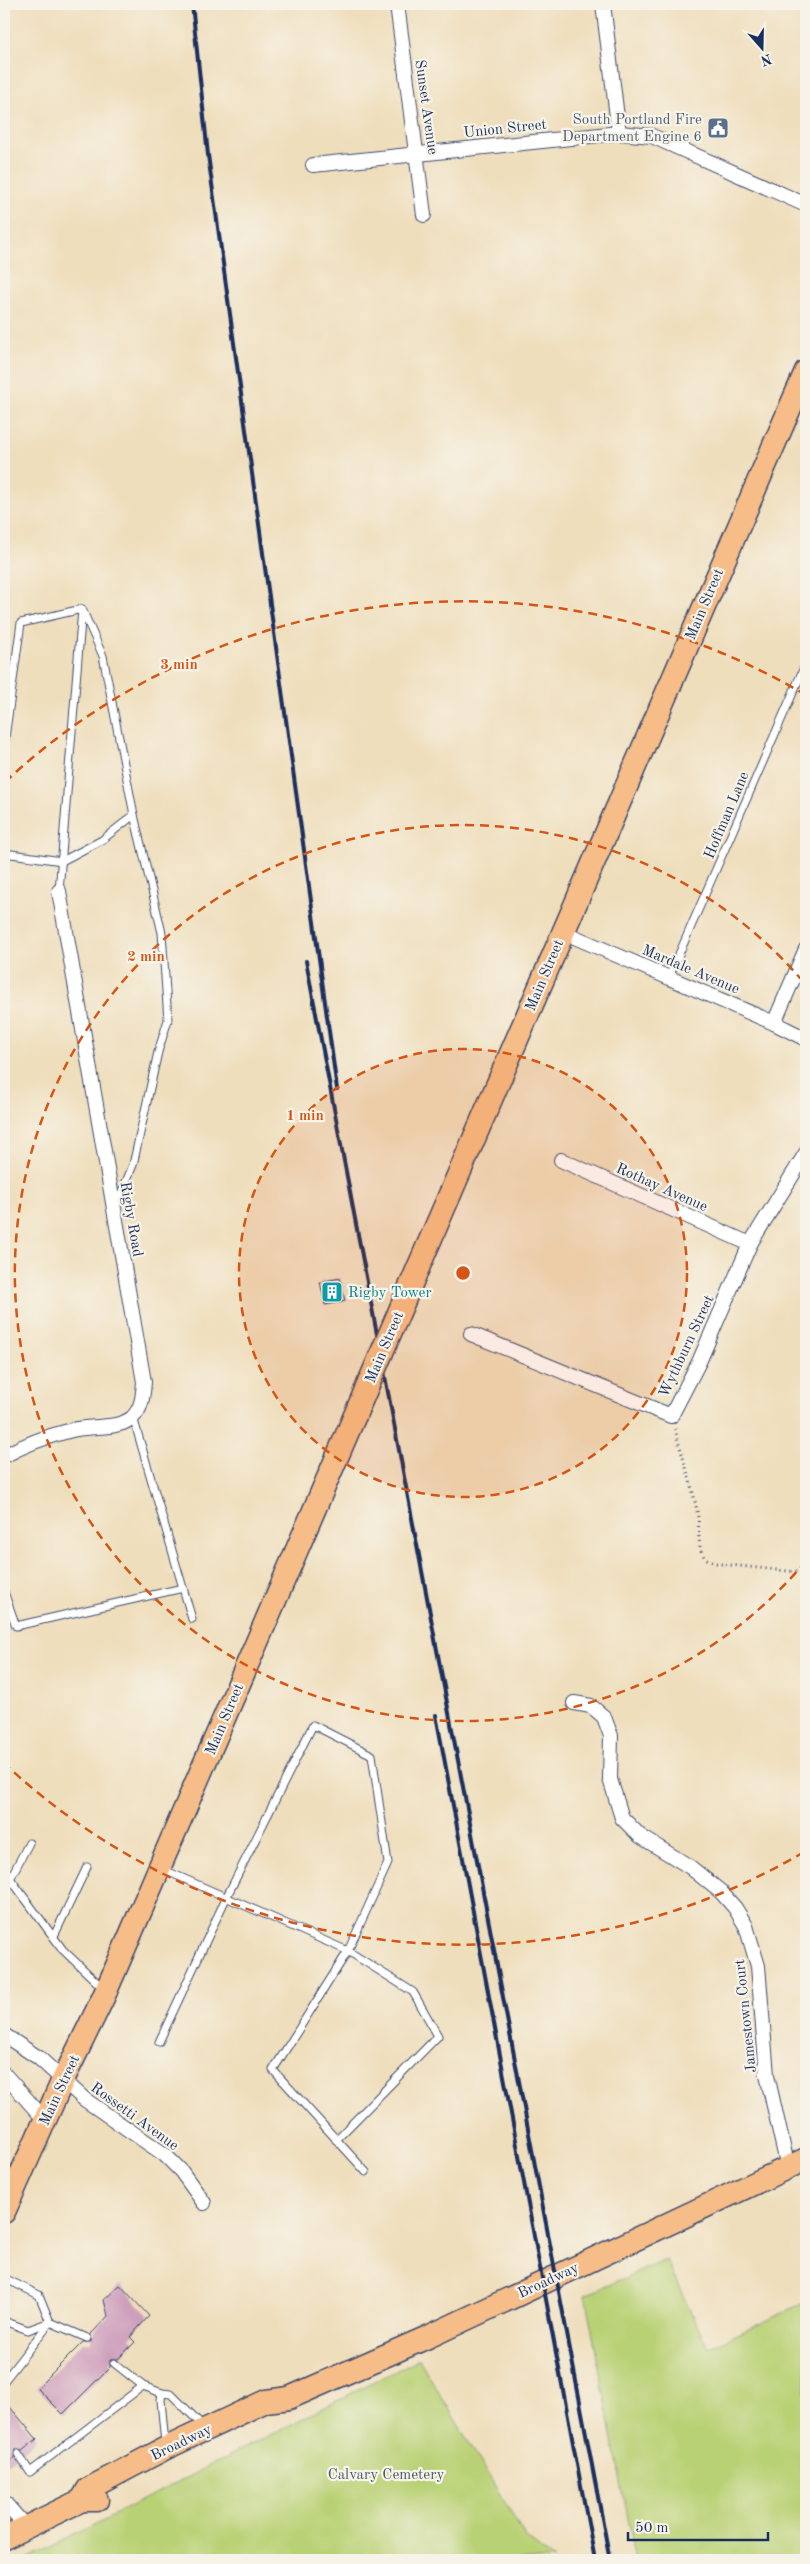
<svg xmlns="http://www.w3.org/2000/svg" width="810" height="2564" font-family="'Old Standard TT',serif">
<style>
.green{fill:#b9d175;stroke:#6a806a}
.building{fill:#cd9fbc}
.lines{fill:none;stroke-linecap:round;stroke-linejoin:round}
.service-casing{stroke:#3b496c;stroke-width:9}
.minor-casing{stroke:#3b496c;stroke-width:16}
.primary-casing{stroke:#3b496c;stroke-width:25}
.path{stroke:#3b496c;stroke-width:3;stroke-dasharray:1 4;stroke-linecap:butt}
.service{stroke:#fff;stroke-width:7}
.minor{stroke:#fff;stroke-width:14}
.primary{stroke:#f7bd88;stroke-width:22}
.rail{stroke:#1b2f5e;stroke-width:4}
.primary-bridge-casing{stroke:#3b496c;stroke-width:25;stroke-linecap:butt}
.primary-bridge{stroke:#f7bd88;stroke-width:22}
.ring{fill:none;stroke:#d45514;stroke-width:2.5;stroke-dasharray:9 6}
.labels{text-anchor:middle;stroke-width:4.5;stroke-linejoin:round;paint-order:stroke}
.street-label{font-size:15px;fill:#1b2f5e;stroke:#f7f3e8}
.service-label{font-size:15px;fill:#4e5e75;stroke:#f7f3e8;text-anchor:end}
.culture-label{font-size:15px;fill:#0d838f;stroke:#f7f3e8;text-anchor:start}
.park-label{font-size:15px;fill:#425864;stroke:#f7f3e8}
.centre{fill:#d45514;stroke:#f7f3e8;stroke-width:2.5}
.ring-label{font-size:15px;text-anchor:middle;font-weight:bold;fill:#d45514;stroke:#f7f3e8;stroke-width:4.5;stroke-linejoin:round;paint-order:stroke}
</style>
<rect width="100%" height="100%" fill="#f7f3e8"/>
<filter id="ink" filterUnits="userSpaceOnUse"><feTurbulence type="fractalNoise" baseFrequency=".02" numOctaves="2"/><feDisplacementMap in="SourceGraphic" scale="10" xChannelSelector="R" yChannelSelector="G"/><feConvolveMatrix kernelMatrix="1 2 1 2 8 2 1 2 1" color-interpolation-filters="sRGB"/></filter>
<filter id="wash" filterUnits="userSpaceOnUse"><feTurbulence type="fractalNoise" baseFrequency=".0096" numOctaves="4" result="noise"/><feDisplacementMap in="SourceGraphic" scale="20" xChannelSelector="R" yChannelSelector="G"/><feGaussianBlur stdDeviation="1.12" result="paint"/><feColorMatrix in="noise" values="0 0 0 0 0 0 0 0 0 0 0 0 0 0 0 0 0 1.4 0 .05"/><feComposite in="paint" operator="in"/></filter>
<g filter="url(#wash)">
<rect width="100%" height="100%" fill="#efdebc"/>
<!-- green -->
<g class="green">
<path d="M666,2260L708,2348L806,2302V2560H636L585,2295Z"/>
<path d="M419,2359L526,2538L554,2560H25Z"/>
</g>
<g id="blocks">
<!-- building -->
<g class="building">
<path d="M340,1278L345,1301L325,1305L320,1282Z"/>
<path d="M120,2285L149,2316L130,2337L135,2342L118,2359H110V2367L63,2414L37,2388L83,2342H91V2334L108,2316L104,2300Z"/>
<path d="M4,2400L37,2439L22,2451L15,2450L14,2458L4,2466Z"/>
</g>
</g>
</g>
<g filter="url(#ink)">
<use href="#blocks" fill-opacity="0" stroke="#3b496c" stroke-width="1"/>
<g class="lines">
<!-- service casing -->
<g class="service-casing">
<g id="service">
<path d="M4,745L21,623L82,609"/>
<path d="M4,853L62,861L102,840L134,815"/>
<path d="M59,891L82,609L103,656L134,815L162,933L168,1020L158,1052L133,1165L116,1206"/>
<path d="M669,977L806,663"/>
<path d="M183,1588L192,1619"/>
<path d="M4,1592L16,1626L183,1588L133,1417"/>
<path d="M162,1869L348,1951L413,1992L438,2036L336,2140"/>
<path d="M4,1870L63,1950L104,1989"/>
<path d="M11,1877L29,1843"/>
<path d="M54,1936L87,1867"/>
<path d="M159,2042L227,1896L313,1725L372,1755L388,1863L348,1951L273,2070L366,2172"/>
<path d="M4,2278L39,2295L50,2322L28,2330L4,2321"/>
<path d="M114,2363L143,2386L162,2393"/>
<path d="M4,2381L50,2322L87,2338"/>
<path d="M165,2444L161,2400L162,2393L171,2394L204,2427"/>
<path d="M18,2454L30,2472L143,2386"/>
</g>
</g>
<!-- minor casing -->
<g class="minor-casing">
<g id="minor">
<path d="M397,4L424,215"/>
<path d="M603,4L619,133"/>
<path d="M313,165L619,133L652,136L806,205"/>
<path d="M563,932L774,1023L806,1039"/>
<path d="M774,1023L806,949"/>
<path d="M561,1160L750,1244"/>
<path d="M471,1334L671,1416L699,1362L750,1244L806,1153"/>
<path d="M4,1456C25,1444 48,1436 72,1430C91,1425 116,1430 132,1418C142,1409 143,1395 144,1382L59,891"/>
<path d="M574,1703L591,1706L604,1717L611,1736L610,1779L622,1818L640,1836L690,1867L721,1892L735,1908L746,1926L758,1966L767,2075L788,2168"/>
<path d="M4,2035L39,2058L84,2099L165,2155L181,2171L204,2203"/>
<path d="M4,2074L45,2120"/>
<path d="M4,2502L25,2526"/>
</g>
</g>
<!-- primary casing -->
<g class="primary-casing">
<g id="primary">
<path d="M409,1289L806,371"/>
<path d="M4,2212L62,2082L103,1998L353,1420"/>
<path d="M82,2500L88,2489L166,2448L266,2401L289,2398L430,2336L806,2159"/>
<path d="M4,2538L82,2500H97"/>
</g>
</g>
<!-- path -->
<path class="path" d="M675,1429C682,1456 692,1484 697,1511C700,1525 697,1541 702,1553C706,1561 714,1563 721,1564L806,1573"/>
<!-- service -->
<use href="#service" class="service"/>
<!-- minor -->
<use href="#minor" class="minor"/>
<!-- primary -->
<use href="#primary" class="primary"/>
<!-- rail -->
<g class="rail">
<path d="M192,4L208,155L337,1089"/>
<path d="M306,961L610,2560"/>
<path d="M436,1715L595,2560"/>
</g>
<!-- primary-bridge casing -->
<g class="primary-bridge-casing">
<path id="primary-bridge" d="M353,1420L409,1289"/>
</g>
<!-- primary-bridge -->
<use href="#primary-bridge" class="primary-bridge"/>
</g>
</g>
<!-- distance rings -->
<circle cx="463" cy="1273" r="224" fill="#d45514" fill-opacity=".12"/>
<g class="ring">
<circle cx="463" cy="1273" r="224"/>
<path d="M806 1561A448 448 0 1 1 806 985"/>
<path d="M804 1852A672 672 0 0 1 5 1764M5 782A672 672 0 0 1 804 694"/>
</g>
<!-- icons -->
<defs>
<g id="civic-square" transform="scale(1.125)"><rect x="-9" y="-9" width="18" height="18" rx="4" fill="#5c6f8a" stroke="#f7f3e8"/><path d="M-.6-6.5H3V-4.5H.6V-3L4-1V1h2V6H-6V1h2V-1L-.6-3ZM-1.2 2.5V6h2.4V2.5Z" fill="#fff"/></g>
<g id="building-square" transform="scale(1.125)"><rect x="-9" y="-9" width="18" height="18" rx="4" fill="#0f9aa8" stroke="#f7f3e8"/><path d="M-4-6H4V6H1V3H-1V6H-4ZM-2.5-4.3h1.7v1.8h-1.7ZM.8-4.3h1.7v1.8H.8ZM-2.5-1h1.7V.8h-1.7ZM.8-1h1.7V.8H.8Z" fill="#fff"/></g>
</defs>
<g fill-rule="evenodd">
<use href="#civic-square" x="718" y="128"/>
<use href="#building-square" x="332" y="1292"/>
</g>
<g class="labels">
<!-- street labels -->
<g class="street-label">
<text transform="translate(427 107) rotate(82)" y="5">Sunset Avenue</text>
<text transform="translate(505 128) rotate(-6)" y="5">Union Street</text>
<text transform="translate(704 604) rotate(-67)" y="5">Main Street</text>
<text transform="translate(726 815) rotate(-67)" y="5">Hoffman Lane</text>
<text transform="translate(691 969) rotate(23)" y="5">Mardale Avenue</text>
<text transform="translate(544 975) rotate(-67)" y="5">Main Street</text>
<text transform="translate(662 1187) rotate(24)" y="5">Rothay Avenue</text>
<text transform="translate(132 1219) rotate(80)" y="5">Rigby Road</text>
<text transform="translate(686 1346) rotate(-65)" y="5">Wythburn Street</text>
<text transform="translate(384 1347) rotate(-67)" y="5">Main Street</text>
<text transform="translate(224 1719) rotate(-67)" y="5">Main Street</text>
<text transform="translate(745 2016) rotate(-96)" y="5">Jamestown Court</text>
<text transform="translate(59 2090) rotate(-65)" y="5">Main Street</text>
<text transform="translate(135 2116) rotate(36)" y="5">Rossetti Avenue</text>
<text transform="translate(548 2280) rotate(-25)" y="5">Broadway</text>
<text transform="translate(181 2442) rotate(-26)" y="5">Broadway</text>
</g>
<!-- service labels -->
<g class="service-label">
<text x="702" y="124">South Portland Fire<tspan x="702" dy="17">Department Engine 6</tspan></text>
</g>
<!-- culture labels -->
<g class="culture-label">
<text x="348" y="1297">Rigby Tower</text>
</g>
<!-- park labels -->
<g class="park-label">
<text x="386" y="2479">Calvary Cemetery</text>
</g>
</g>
<circle cx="463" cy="1273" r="8" class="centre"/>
<g class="ring-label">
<text x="179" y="669">3 min</text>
<text x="146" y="961">2 min</text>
<text x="305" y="1120">1 min</text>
</g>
<!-- margin -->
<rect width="810" height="2564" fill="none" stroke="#f7f3e8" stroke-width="20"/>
<!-- north arrow -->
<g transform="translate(762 48) rotate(160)" stroke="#f7f3e8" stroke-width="4" paint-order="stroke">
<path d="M0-4L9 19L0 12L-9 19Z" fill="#1b2f5e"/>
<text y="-8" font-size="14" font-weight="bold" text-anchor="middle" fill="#1b2f5e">N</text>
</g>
<!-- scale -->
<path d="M628 2532v8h140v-8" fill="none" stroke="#1b2f5e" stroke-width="2.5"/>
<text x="635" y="2532" font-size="15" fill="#1b2f5e" stroke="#f7f3e8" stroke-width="4" paint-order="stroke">50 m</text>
</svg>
